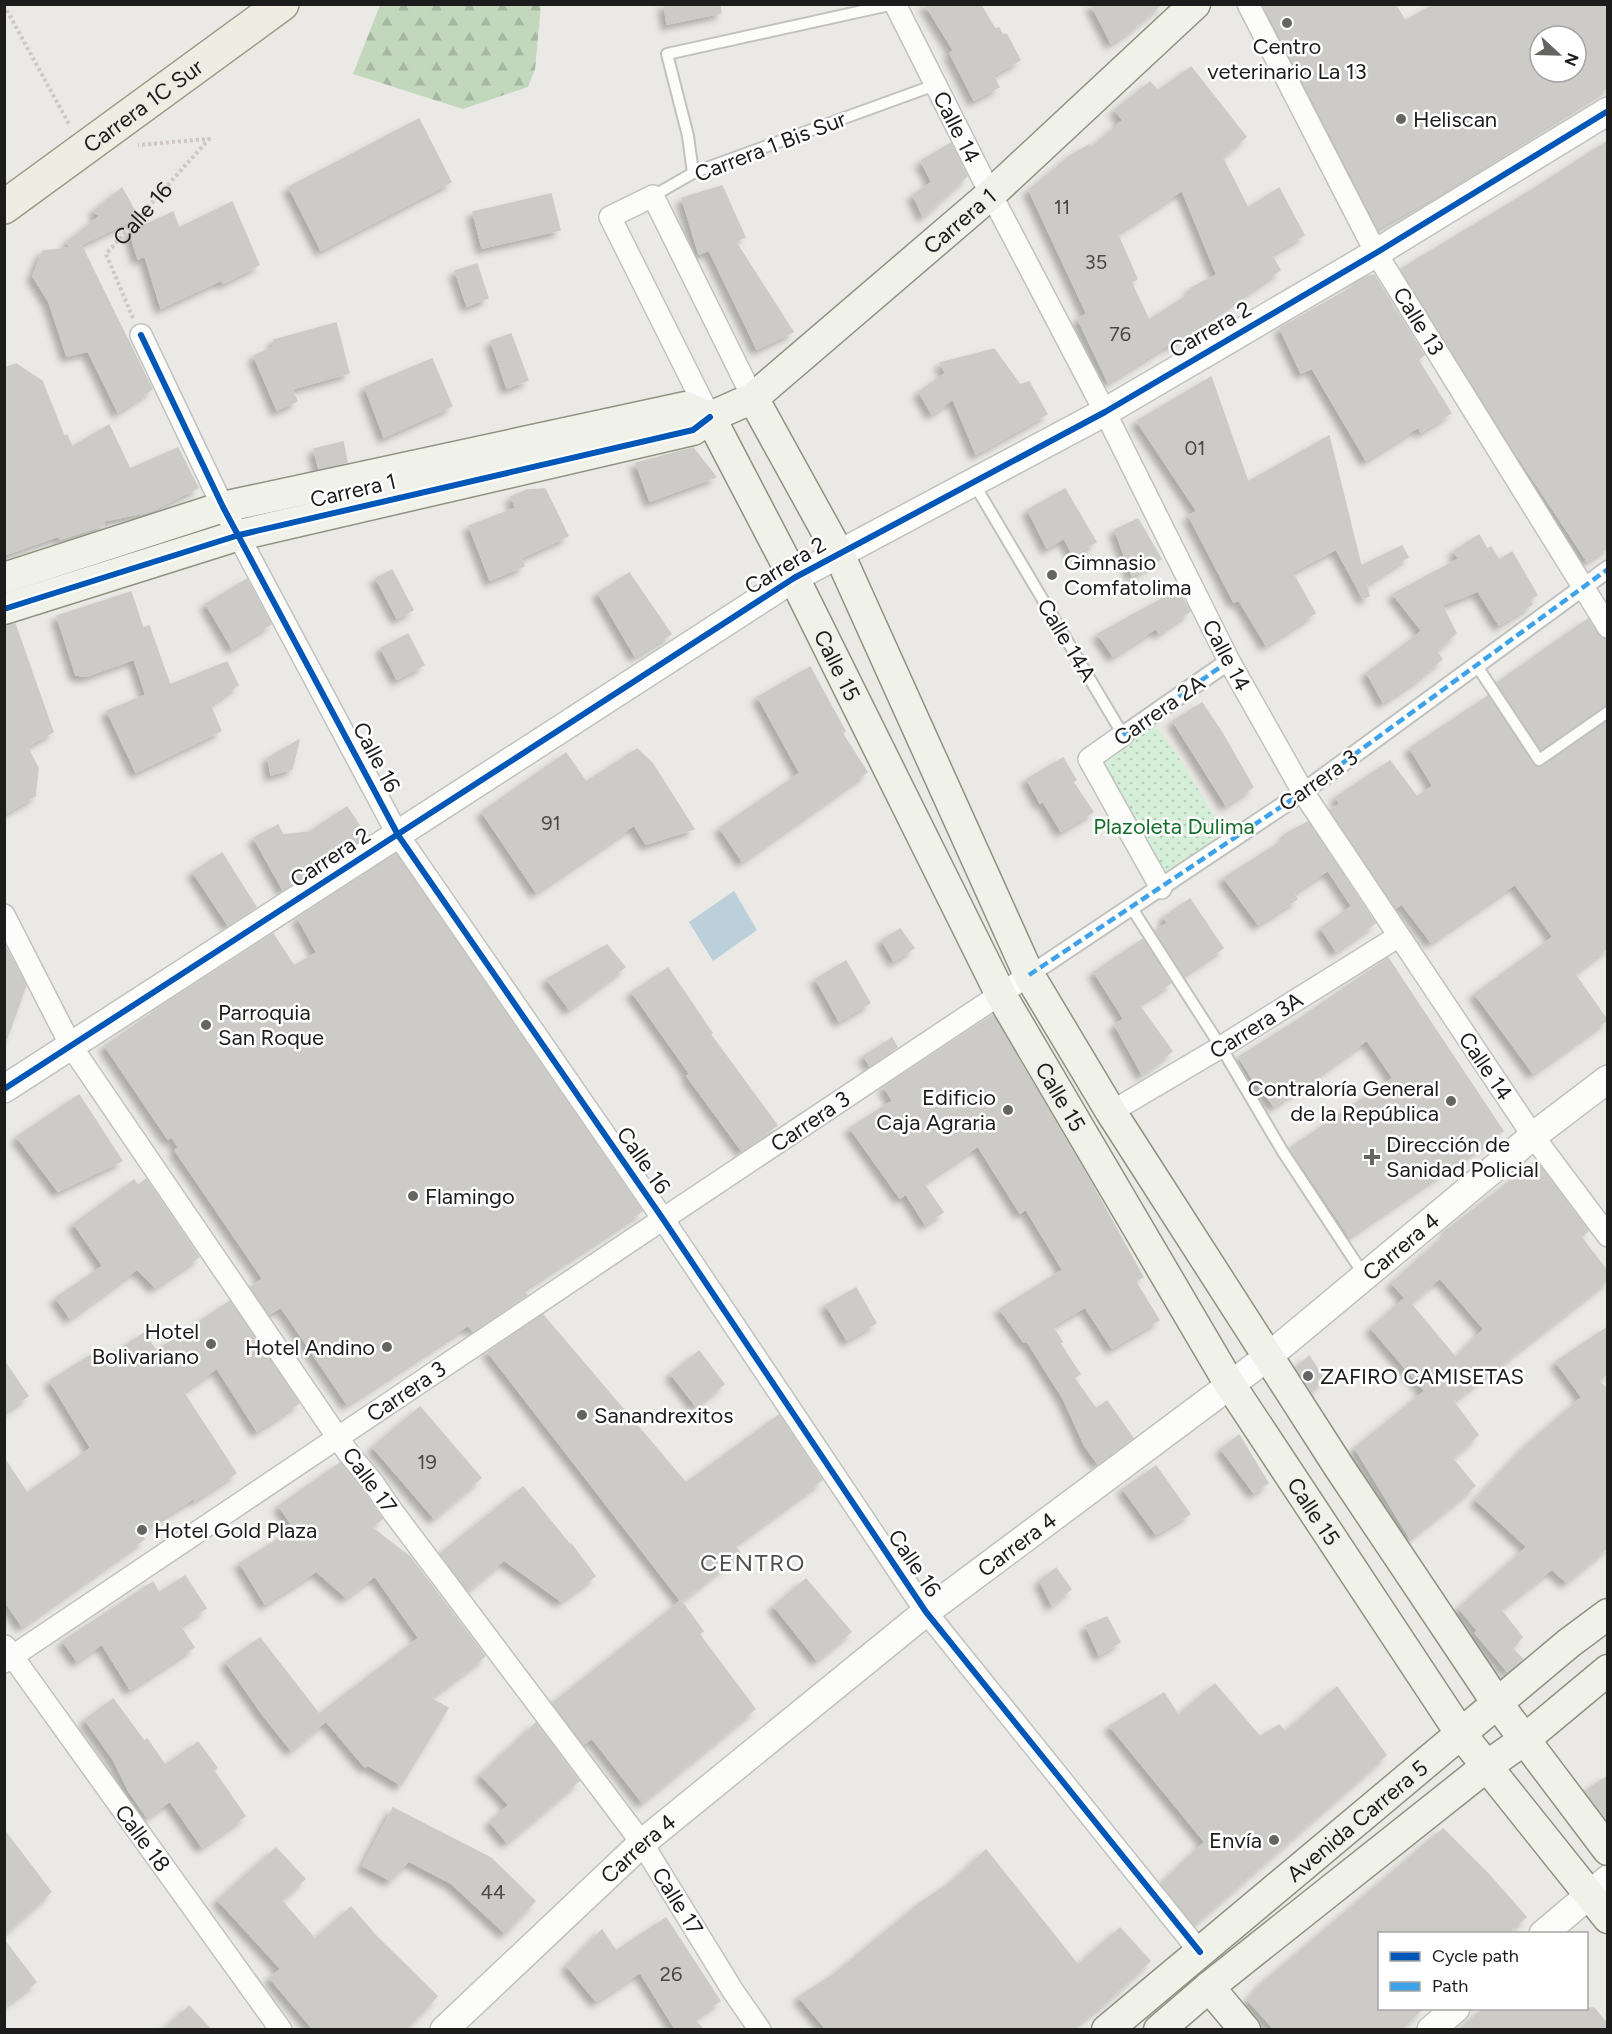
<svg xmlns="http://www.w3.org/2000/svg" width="1612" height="2034" font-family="Figtree,sans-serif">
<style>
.forest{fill:url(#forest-firs)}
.park{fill:url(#park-dots)}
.water{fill:#bbd0da}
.building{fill:#cdcbc8;stroke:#cdcbc7;stroke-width:1.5;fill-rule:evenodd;filter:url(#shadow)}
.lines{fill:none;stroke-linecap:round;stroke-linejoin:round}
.service-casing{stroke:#c1c1bf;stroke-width:14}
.pedestrian-casing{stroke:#c1c1bf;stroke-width:20}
.minor-casing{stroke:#c1c1bf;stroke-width:24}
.tertiary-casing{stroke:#c1c1bf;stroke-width:30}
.secondary-casing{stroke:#8e927f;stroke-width:33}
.primary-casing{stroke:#9e9984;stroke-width:36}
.path{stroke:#d0c6c3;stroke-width:4;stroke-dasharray:3 3;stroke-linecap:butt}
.service{stroke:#fcfcfb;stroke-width:10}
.pedestrian{stroke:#fcfcfb;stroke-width:16}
.minor{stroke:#fcfcfb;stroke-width:21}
.tertiary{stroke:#fcfcfb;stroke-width:27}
.secondary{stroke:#f0f2ea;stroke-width:30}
.primary{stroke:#efece4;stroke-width:33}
.quiet{stroke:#3da2ea;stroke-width:4.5;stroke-dasharray:9 4.5;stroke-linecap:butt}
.cycleway-casing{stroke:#fff;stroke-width:10}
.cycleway{stroke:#0057b8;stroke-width:6}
.poi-dot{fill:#646462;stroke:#fff;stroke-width:2}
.labels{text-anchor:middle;stroke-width:5;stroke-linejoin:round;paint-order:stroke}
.number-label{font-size:20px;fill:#484847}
.poi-label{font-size:22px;fill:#1c1c1c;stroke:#fff;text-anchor:start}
.street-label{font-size:22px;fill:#1c1c1c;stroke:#fff}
.park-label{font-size:22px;fill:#166e2a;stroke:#fff}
.neighbourhood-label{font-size:24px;letter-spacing:1.5px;fill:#4f4f4f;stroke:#fff}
</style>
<defs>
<pattern id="forest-firs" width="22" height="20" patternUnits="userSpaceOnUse" patternTransform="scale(1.5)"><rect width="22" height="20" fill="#c2d7bc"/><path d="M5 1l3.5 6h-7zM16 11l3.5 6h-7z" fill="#a6b8a1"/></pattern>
<pattern id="park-dots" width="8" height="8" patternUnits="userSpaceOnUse" patternTransform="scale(1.5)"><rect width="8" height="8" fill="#d5eed8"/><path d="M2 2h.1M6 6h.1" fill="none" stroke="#b6ccb9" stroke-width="1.8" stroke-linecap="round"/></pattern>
<filter id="shadow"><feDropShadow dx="-5.5" dy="5.5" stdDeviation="3" flood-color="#0004"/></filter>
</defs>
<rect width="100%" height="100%" fill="#eae9e5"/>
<!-- forest -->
<path class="forest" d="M380,5H541L535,69L528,87L463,109L353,74Z"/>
<!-- park -->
<path class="park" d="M1151,720L1176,753L1230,842L1165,885L1092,760Z"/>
<!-- water -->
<path class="water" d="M734,891L757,930L713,961L689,922Z"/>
<!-- building -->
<g class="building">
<path d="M664,4H720L721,13L667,24Z"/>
<path d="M925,4H980L995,29L999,28L1002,34L1007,35L1020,60L993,75L999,87L974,100L950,53L954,51Z"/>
<path d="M1091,4H1162L1129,31L1111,43Z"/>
<path d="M1263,4H1395L1405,21L1435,4H1608V87L1435,196L1378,228ZM1540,36H1576V72H1540Z"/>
<path d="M1191,67L1246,137L1222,157L1248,208L1279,188L1304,235L1271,254L1280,270L1171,345L1170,343L1108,382L1078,319L1087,314L1029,190L1071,155L1089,145L1091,148L1123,120L1115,110L1150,82L1158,91ZM1182,190L1217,275L1191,288L1193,292L1149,320L1131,282L1137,279L1117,233Z"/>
<path d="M419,119L451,182L321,250L289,187Z"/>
<path d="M1608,141V547L1587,561L1517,455L1401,269L1532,190Z"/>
<path d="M951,143L967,176L923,216L913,195L932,182L921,161Z"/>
<path d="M722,186L745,237L735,241L793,332L757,349L709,250L699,254L682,198Z"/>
<path d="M122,188L138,217L74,248L82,247L152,389L118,412L88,351L67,356L49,302L33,276L43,251L71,248L67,242L100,216L94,211Z"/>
<path d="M551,194L560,230L482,248L473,212Z"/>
<path d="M232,202L259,265L223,283L221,280L161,308L145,256L138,259L130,232L173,212L179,228Z"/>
<path d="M477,264L488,298L467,306L455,271Z"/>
<path d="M1374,275L1424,355L1418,360L1451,413L1421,432L1418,427L1366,460L1312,368L1301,373L1280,328L1353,287L1352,285L1365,277Z"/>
<path d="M336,323L349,373L292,389L297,401L277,410L254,356L274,347V340Z"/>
<path d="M511,334L528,380L507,388L491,341Z"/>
<path d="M994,349L1020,385L1029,382L1047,414L976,454L953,399L932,414L919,392L946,373L940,363Z"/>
<path d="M432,359L452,406L384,437L365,387Z"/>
<path d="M16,364L42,381L64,436L67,435L72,447L109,425L130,469L178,448L198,488L148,512L103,521L104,525L60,539L58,536L4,555V368Z"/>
<path d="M1211,377L1248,482L1329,436L1361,566L1402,546L1408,557L1366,584L1369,596L1363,598L1336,549L1292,572L1315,613L1266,645L1239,600L1234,602L1189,516L1197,511L1137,421Z"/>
<path d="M343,442L347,462L319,469L314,449Z"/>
<path d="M693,448L716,477L650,501L636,463Z"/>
<path d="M545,489L568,536L521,558L524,566L490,580L469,526L516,508L511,497L527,490Z"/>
<path d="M1065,489L1096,542L1073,555L1064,538L1047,548L1028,510Z"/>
<path d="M1138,519L1161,559L1132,576L1115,530Z"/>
<path d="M1479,535L1487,549L1491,547L1499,560L1512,552L1537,595L1529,600L1532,604L1499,625L1478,591L1442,605L1456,633L1436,651L1442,659L1415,681L1383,702L1367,673L1422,631L1393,594L1459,559L1454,551Z"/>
<path d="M392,570L413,610L397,618L376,578Z"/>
<path d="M629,573L671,634L635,656L598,593Z"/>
<path d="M247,579L271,624L232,648L206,604Z"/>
<path d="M1178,590L1190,611L1159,633L1156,628L1113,656L1098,634Z"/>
<path d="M131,592L143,628L149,626L170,685L227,662L238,685L210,705L221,731L136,772L107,711L146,695L134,659L87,676L76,675L57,616Z"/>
<path d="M1588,619L1598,634L1608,640V705L1541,749L1497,683Z"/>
<path d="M15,624L53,732L27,746L38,768L35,796L4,814V626Z"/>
<path d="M408,634L424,665L397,679L381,648Z"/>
<path d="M810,667L845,731L842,733L867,772L742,861L720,828L800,773L758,697Z"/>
<path d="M1488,696L1536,767L1543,766L1608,721V948L1574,973L1607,1020L1533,1073L1475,994L1553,937L1515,884L1431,942L1402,904L1396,908L1330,810L1340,804L1336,797L1390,761L1417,797L1433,786L1410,748Z"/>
<path d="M1202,703L1222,733L1253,787L1226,805L1173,721Z"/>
<path d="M299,740L292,769L271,775L268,758Z"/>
<path d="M637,749L652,763L694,829L646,844L634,825L536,892L482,812L566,753L586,782Z"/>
<path d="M1063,758L1076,780L1073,782L1093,812L1061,831L1043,801L1040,803L1027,779Z"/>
<path d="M347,807L366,836L283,890L254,838L278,825L283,835L309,832Z"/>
<path d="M1308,822L1375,923L1336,951L1321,928L1352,906L1328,870L1293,893L1297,899L1258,924L1224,878L1287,838L1285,834Z"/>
<path d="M222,853L256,907L228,925L193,872Z"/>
<path d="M396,854L642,1211L522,1290L527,1295L473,1331L468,1325L347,1404L281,1307L269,1314L251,1287L263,1279L175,1150L179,1148L172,1137L168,1139L105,1046L169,1001L273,934L294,966L317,953L298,918Z"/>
<path d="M1190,899L1223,948L1183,975L1155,931L1168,923L1164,917Z"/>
<path d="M900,929L914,948L894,961L882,940Z"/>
<path d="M1143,939L1171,983L1138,1004L1172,1051L1142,1074L1115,1025L1124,1019L1094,972Z"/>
<path d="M4,944L26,985L7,1038H4Z"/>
<path d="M607,945L625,967L569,1009L547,979Z"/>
<path d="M1388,958L1503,1131L1349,1236L1290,1148L1393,1078L1367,1040L1274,1106L1256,1082L1255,1083L1239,1057L1296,1021Z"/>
<path d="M846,961L870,1003L839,1021L816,979Z"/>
<path d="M668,968L712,1033L710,1034L777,1125L742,1151L687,1076L690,1074L632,992Z"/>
<path d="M993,1015L1085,1172L1143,1277L1135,1281L1159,1320L1112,1348L1085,1307L1052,1326L1062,1342H1059L1080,1374L1074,1378L1096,1409L1107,1401L1133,1438L1098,1464L1085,1446L1063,1398L1032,1349L1027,1341L1024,1342L1000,1309L1063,1270L1026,1209L1020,1213L978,1146L923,1183L943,1212L925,1224L906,1194L900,1198L850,1128L893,1101L884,1087Z"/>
<path d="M892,1038L897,1047L870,1066L864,1056Z"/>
<path d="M79,1095L122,1161L58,1191L17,1137Z"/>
<path d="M1536,1161L1588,1231L1581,1237L1608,1272V1280L1453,1401L1478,1435L1452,1458L1475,1486L1410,1538L1355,1448L1425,1391L1371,1328L1405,1298L1392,1283L1450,1231L1448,1229ZM1440,1278L1484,1329L1456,1358L1410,1303Z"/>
<path d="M146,1179L199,1257L155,1287L137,1269L70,1318L56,1298L103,1266L74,1224L134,1180L138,1186Z"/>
<path d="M856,1288L876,1323L847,1340L826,1305Z"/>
<path d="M230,1301L299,1403L257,1431L217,1368L183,1392L236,1473L195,1500L194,1498L138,1532L144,1539L22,1626L4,1600V1458L27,1493L91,1448L50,1381L96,1352L104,1360L144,1333L156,1351Z"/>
<path d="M543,1315L686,1483L779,1415L822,1480L734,1545L740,1553L681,1601L488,1352Z"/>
<path d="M1608,1327V1373L1598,1381L1608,1390V1547L1566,1582L1552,1569L1500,1609L1522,1637L1512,1649L1523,1659L1508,1672L1475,1633L1478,1631L1459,1608L1527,1547L1476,1500L1526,1446L1582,1397L1556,1362Z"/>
<path d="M699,1351L724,1384L696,1406L671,1374Z"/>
<path d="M1309,1356L1324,1379L1311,1392L1296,1369Z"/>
<path d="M4,1361L28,1396L4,1412Z"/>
<path d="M420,1407L481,1478L434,1518L373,1447Z"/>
<path d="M1239,1435L1268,1483L1254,1493L1221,1449Z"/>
<path d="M340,1463L361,1488L382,1519L371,1527L410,1557L485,1656L430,1698L448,1708L401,1785L368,1765L365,1767L326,1721L291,1750L263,1715L226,1662L260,1638L319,1714L419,1638L375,1576L346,1597L316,1571L265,1604L240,1563L295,1529L279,1506Z"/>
<path d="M1156,1466L1190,1514L1156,1534L1123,1489Z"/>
<path d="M523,1487L570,1545L571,1544L595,1576L561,1601L504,1560L468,1590L440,1554Z"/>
<path d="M1056,1568L1071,1589L1052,1605L1040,1581Z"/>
<path d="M185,1576L206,1608L180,1626L194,1647L130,1689L102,1644L77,1661L63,1641L153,1582L159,1593Z"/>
<path d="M806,1579L851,1632L817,1660L774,1606Z"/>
<path d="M681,1601L703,1631L699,1634L755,1709L642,1802L592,1738L584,1744L553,1703Z"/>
<path d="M1107,1617L1120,1642L1099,1655L1086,1626Z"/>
<path d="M1215,1684L1260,1737L1279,1725L1285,1732L1337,1687L1386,1755L1194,1924L1161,1884L1205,1842L1110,1726L1164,1693L1178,1715Z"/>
<path d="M113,1699L144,1741L147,1739L165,1765L198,1742L217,1768L214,1771L245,1816L202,1847L170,1801L147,1817L129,1791L113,1759L85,1720Z"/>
<path d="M536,1723L579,1781L507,1842L490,1822L509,1805L481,1775Z"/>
<path d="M1608,1776V1821L1585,1791Z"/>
<path d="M393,1808L491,1858L535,1901L505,1933L451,1883L409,1861L390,1880L363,1866Z"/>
<path d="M1443,1829L1491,1877L1526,1917L1507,1934H1380V2008H1423L1400,2030H1275L1248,2000L1265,1981Z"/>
<path d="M4,1830L51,1892L4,1934Z"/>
<path d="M276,1848L305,1879L281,1900L315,1939L351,1907L375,1935L437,1996L405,2030H314L270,1978L281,1969L218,1900Z"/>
<path d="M986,1850L1078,1965L1120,1928L1150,1961L1107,2001L1069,2030H827L799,1997L833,1975L920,1903L952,1882Z"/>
<path d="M666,1918L720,2001L693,2019L704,2030H676L640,1972L596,2001L567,1966L602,1930L616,1951Z"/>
<path d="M4,1940L36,1982L4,2006Z"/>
<path d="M189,2006L211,2030H164Z"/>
<path d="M1484,2008H1594L1608,2025V2030H1459Z"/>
</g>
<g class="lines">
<!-- service casing -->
<g class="service-casing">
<g id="service">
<path d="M693,173L688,136L667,54L894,4"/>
<path d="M653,196L693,173L935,85"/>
<path d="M973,482L1123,735"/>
<path d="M1477,666L1539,760L1608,712"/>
<path d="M1131,907L1221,1047L1283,1152L1364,1275"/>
</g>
</g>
<!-- pedestrian casing -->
<g class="pedestrian-casing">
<g id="pedestrian">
<path d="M1123,735L1229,661"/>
<path d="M1029,975L1303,792L1608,569"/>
</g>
</g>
<!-- minor casing -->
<g class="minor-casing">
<g id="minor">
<path d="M895,4L982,177L1105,412L1229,661L1303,792L1533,1136L1608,1236"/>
<path d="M1248,4L1376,253L1608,627"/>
<path d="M141,335L223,507L398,835L663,1219L926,1612L1200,1952"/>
<path d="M710,417L610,217L653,196L753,398"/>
<path d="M1123,735L1089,759L1161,888"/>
<path d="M4,915L71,1046L349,1454L371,1480L393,1512L642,1843L733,1991L760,2030"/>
<path d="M1111,1112L1221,1047L1399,936"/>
<path d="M5,1646L281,2030"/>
<path d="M4,1662L663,1219L1029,975"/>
</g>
</g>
<!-- tertiary casing -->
<g class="tertiary-casing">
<g id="tertiary">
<path d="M4,1089L794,578L1105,412L1376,253L1608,111"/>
<path d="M1543,1934L1608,1879"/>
<path id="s2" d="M444,2030L642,1843L926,1612L1269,1356L1533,1136L1608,1079"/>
<path d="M1431,2030L1456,2008"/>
</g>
</g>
<!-- secondary casing -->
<g class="secondary-casing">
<g id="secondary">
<path d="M753,398L839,554L1029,975L1111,1112L1339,1467L1497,1703L1608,1850"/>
<path id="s3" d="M710,417L794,578L1001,995L1229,1383L1461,1734L1608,1918"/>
<path d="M4,578L223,507L686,407L710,417"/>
<path id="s4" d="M4,609L239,535L693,430L710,417L753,398L991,194L1195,4"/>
<path d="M1209,1987L1245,2030"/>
<path id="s5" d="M1107,2030L1569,1643L1608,1614"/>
<path d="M1159,2030L1209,1987L1487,1766L1524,1740L1608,1670"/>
</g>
</g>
<!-- primary casing -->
<g class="primary-casing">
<g id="primary">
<path id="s6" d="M4,207L282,4"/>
</g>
</g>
<!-- path -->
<g class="path">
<path d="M4,5L70,126"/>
<path id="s1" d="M133,318L106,254L209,139L138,145"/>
</g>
<!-- service -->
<use href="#service" class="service"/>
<!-- pedestrian -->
<use href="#pedestrian" class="pedestrian"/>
<!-- minor -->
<use href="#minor" class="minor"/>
<!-- tertiary -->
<use href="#tertiary" class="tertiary"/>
<!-- secondary -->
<use href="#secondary" class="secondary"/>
<!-- primary -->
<use href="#primary" class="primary"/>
<!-- quiet -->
<g class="quiet">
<path d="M1123,735L1229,661"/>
<path d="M1029,975L1303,792L1608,569"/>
</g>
<!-- cycleway casing -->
<g class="cycleway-casing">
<g id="cycleway">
<path d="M141,335L223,507L398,835L663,1219L926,1612L1200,1952"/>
<path d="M4,609L239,535L693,430L710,417"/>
<path d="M4,1089L794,578L1105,412L1376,253L1608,111"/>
</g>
</g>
<!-- cycleway -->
<use href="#cycleway" class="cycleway"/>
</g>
<!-- markers -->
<g class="poi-dot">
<circle cx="1287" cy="23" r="6"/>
<circle cx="1401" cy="119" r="6"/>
<circle cx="1052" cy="575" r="6"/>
<circle cx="206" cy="1025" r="6"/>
<circle cx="1451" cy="1101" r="6"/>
<circle cx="1008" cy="1110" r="6"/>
<path d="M1369 1148h6v6h6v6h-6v6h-6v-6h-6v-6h6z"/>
<circle cx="413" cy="1196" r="6"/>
<circle cx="211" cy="1344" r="6"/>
<circle cx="387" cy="1347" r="6"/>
<circle cx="1308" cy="1376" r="6"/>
<circle cx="582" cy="1415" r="6"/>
<circle cx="142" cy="1530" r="6"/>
<circle cx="1274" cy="1840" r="6"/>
</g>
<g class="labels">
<!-- number labels -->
<g class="number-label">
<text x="1062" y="214">11</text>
<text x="1096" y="269">35</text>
<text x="1120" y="341">76</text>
<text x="1195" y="455">01</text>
<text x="551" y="830">91</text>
<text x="427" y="1469">19</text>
<text x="493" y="1899">44</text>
<text x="671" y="1981">26</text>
</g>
<!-- poi labels -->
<g class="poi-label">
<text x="1287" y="54" text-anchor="middle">Centro<tspan x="1287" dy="25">veterinario La 13</tspan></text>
<text x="1413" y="127">Heliscan</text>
<text x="1064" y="570">Gimnasio<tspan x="1064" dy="25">Comfatolima</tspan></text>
<text x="218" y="1020">Parroquia<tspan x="218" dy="25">San Roque</tspan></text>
<text x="1439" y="1096" text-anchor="end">Contraloría General<tspan x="1439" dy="25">de la República</tspan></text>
<text x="996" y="1105" text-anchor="end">Edificio<tspan x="996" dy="25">Caja Agraria</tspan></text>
<text x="1386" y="1152">Dirección de<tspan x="1386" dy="25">Sanidad Policial</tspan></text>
<text x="425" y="1204">Flamingo</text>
<text x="199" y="1339" text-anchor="end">Hotel<tspan x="199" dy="25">Bolivariano</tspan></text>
<text x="375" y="1355" text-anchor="end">Hotel Andino</text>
<text x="1320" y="1384">ZAFIRO CAMISETAS</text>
<text x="594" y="1423">Sanandrexitos</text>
<text x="154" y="1538">Hotel Gold Plaza</text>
<text x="1262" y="1848" text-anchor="end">Envía</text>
</g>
<!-- street labels -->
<g class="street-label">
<text dy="8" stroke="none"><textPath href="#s6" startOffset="172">Carrera 1C Sur</textPath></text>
<text transform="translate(957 127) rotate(63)" y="8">Calle 14</text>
<text transform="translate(770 146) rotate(-21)" y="8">Carrera 1 Bis Sur</text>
<text dy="8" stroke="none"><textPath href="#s1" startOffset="124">Calle 16</textPath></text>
<text dy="8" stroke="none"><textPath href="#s4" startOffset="1053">Carrera 1</textPath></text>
<text transform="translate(1419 321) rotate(58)" y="8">Calle 13</text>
<text transform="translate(1210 329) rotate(-30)" y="8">Carrera 2</text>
<text transform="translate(353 490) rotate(-13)" y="8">Carrera 1</text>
<text transform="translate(785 565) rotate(-31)" y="8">Carrera 2</text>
<text transform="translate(1067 640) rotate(59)" y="8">Calle 14A</text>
<text transform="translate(1227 655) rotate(62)" y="8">Calle 14</text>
<text dy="8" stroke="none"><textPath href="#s3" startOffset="279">Calle 15</textPath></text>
<text transform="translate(1159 710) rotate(-35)" y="8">Carrera 2A</text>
<text transform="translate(377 757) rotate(62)" y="8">Calle 16</text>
<text transform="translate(1318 780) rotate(-35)" y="8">Carrera 3</text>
<text transform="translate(330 857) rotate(-33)" y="8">Carrera 2</text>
<text transform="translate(1256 1025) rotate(-32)" y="8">Carrera 3A</text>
<text transform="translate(1486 1066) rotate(56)" y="8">Calle 14</text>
<text dy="8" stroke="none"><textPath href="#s3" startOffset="765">Calle 15</textPath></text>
<text transform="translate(810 1121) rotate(-34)" y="8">Carrera 3</text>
<text transform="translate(644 1160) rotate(55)" y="8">Calle 16</text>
<text dy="8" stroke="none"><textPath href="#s2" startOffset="1238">Carrera 4</textPath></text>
<text transform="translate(406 1391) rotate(-34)" y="8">Carrera 3</text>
<text transform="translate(370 1480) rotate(54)" y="8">Calle 17</text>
<text dy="8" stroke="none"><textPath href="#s3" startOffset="1251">Calle 15</textPath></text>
<text dy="8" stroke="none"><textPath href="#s2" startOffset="752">Carrera 4</textPath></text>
<text transform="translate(915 1563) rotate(56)" y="8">Calle 16</text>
<text dy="8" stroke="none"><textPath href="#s5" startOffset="326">Avenida Carrera 5</textPath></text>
<text transform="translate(143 1838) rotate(54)" y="8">Calle 18</text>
<text dy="8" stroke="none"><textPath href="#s2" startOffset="266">Carrera 4</textPath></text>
<text transform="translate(678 1901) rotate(58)" y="8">Calle 17</text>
</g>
<!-- park labels -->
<g class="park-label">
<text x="1174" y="834">Plazoleta Dulima</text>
</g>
<!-- neighbourhood labels -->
<g class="neighbourhood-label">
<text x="753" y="1571">CENTRO</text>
</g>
</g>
<!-- border -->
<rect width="1612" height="2034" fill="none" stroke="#1c1c1c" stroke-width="12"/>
<!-- legend -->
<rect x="1378" y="1932" width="210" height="78" fill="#ffffff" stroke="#a4a4a4" stroke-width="1.5"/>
<rect x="1390" y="1952" width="30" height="9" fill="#0057b8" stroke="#a4a4a4" stroke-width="1.5"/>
<text x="1432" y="1962" font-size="18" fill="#1c1c1c">Cycle path</text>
<rect x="1390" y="1982" width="30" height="9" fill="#3da2ea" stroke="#a4a4a4" stroke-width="1.5"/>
<text x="1432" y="1992" font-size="18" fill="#1c1c1c">Path</text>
<!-- north arrow -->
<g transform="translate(1558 54) rotate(112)"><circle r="28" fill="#ffffff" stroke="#a4a4a4" stroke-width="1.5"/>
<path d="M0-4.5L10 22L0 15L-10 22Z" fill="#646462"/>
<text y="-9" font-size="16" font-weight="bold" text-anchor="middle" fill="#1c1c1c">N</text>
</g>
</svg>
